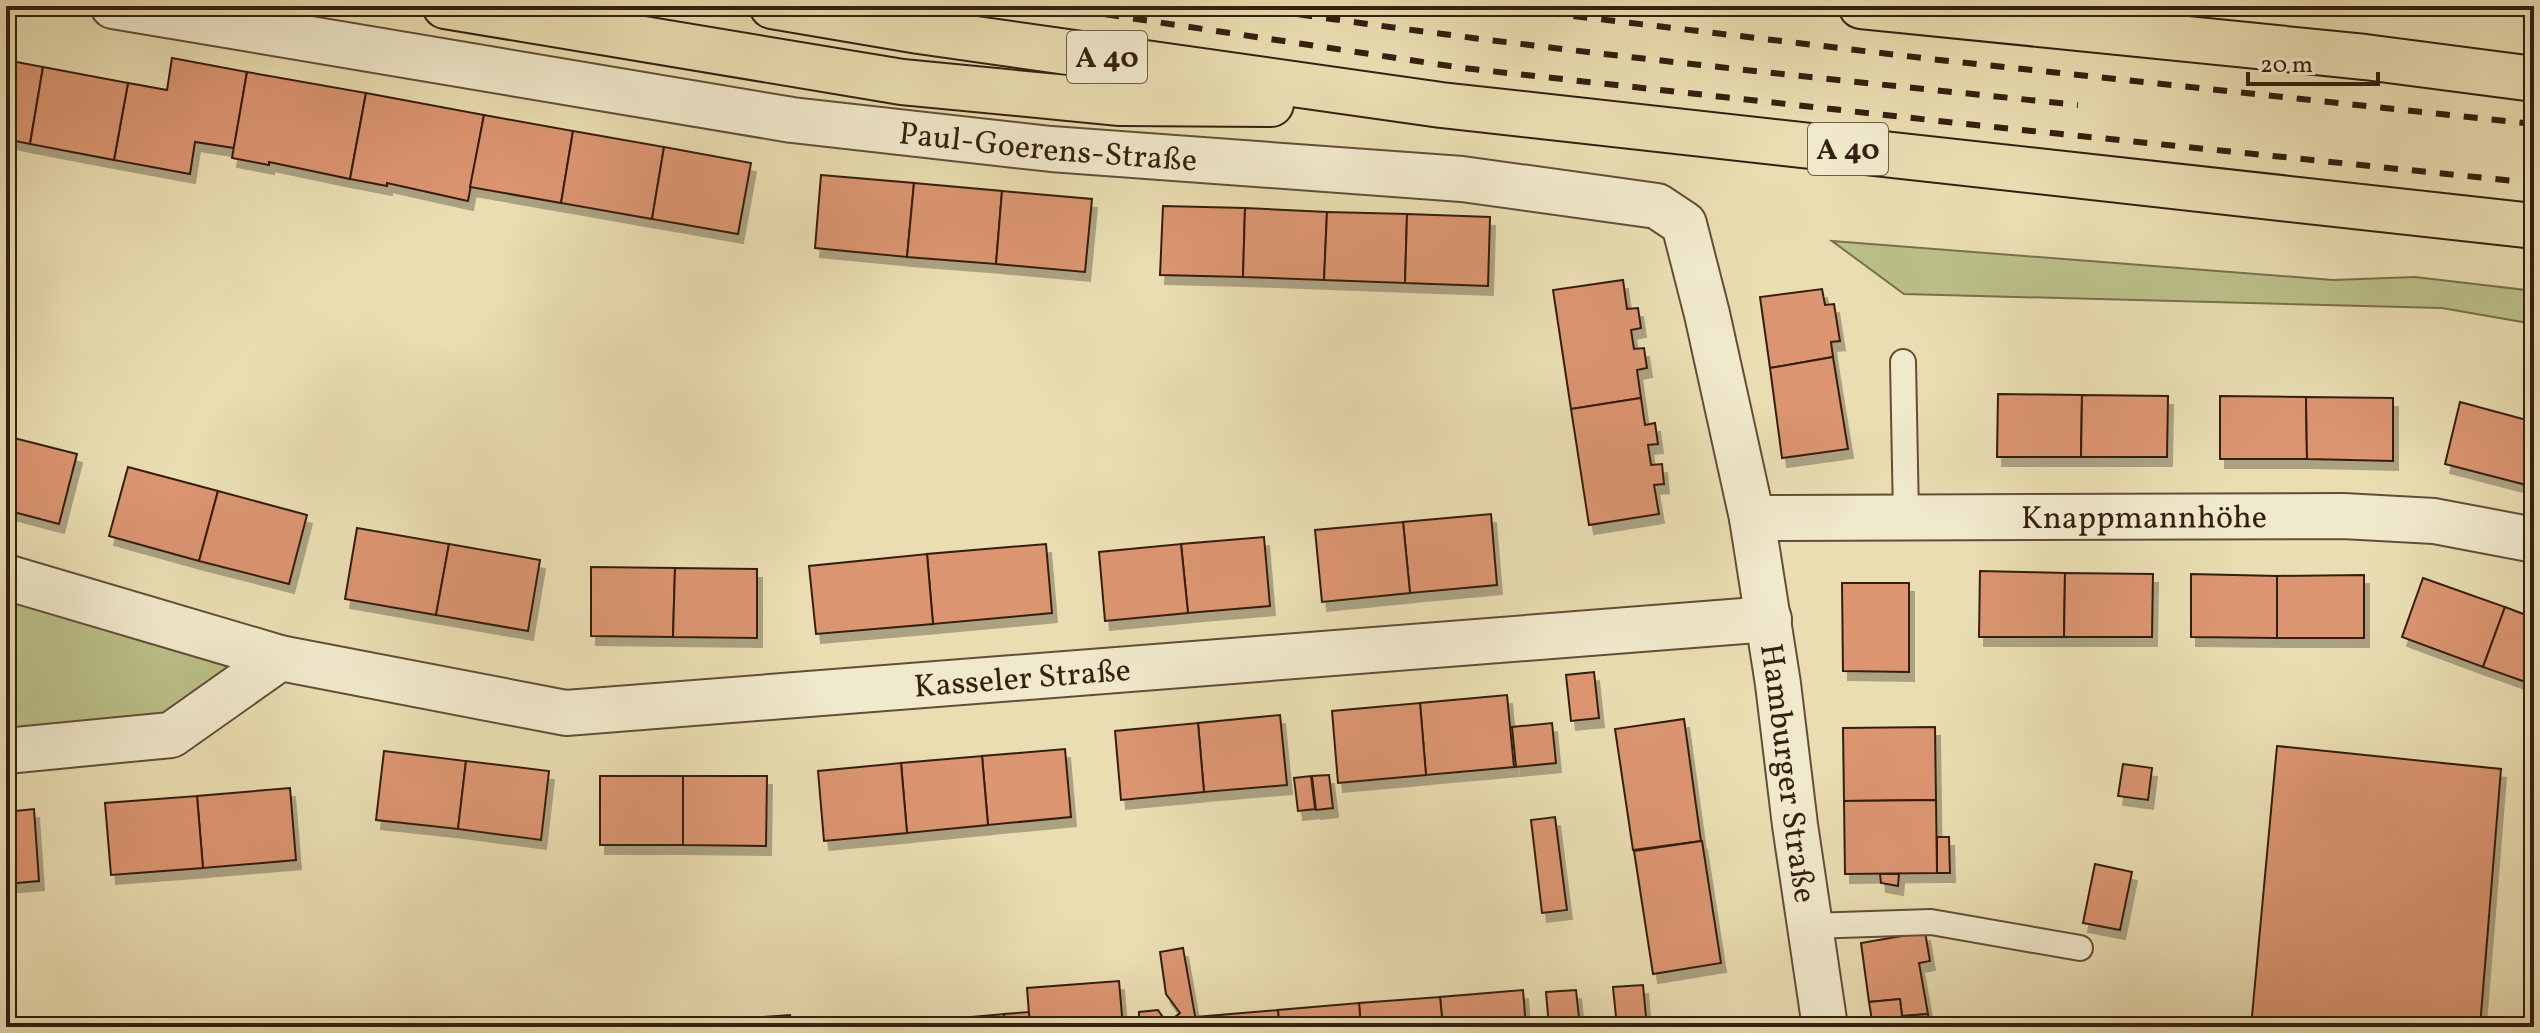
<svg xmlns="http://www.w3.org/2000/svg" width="2540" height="1033" font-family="Vollkorn,serif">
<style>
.green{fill:#bbc088;stroke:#78704c;stroke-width:2}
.building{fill:#db9571;stroke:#351f0f;stroke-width:2;filter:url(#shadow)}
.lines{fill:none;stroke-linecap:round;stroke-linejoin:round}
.service-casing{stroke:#624e38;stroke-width:28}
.minor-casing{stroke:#624e38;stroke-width:48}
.motorway-casing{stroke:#351f0f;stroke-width:48}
.service{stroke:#f1e9cc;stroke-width:24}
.minor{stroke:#f1e9cc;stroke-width:44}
.motorway{stroke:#e9ddb1;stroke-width:44}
.rail{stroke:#351f0f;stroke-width:6;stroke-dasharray:14 14;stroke-linecap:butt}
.labels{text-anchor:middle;stroke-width:6;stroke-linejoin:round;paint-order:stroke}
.shield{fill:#f1e9cc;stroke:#6d5c48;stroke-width:2}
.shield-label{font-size:30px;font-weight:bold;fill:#351f0f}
.street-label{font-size:32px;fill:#351f0f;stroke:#f1e9cc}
</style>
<defs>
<filter id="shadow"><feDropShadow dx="5" dy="9" stdDeviation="0" flood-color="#0004"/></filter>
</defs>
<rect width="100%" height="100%" fill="#e9ddb1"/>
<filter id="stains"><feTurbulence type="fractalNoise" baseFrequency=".0025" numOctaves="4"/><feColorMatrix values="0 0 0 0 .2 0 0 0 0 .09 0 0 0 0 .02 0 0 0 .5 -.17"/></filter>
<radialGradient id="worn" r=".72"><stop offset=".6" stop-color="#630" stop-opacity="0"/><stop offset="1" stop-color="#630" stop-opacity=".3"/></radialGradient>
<!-- green -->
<g class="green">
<path d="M1832,241L2333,280L2415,277L2534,291V324L2442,308L1904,294Z"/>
<path d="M6,592L238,662L166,714L6,734Z"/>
</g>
<!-- building -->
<g class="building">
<path d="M172,58L247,72L234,148L195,142L190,174L114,160L128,83L167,90Z"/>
<path d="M6,60L43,67L30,144L6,139Z"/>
<path d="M43,67L128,83L114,160L30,144Z"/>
<path d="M247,72L366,93L350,179L269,162V165L232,158Z"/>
<path d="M366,93L484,115L468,201L387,183V186L350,179Z"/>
<path d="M484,115L573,131L561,203L470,187Z"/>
<path d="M573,131L664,147L652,219L561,203Z"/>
<path d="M664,147L751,163L738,234L652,219Z"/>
<path d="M821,175L914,183L907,257L815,248Z"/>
<path d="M914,183L1002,191L996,264L907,257Z"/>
<path d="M1002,191L1092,199L1085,272L996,264Z"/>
<path d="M1163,206L1245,208L1243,277L1160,275Z"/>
<path d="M1245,208L1327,212L1324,280L1243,277Z"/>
<path d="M1327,212L1407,214L1405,283L1324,280Z"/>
<path d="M1407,214L1490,217L1488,286L1405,283Z"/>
<path d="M1623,280L1627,309L1638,308L1641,328L1631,330L1634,349L1644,348L1647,368L1637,370L1641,398L1571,409L1553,290Z"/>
<path d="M1822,289L1825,305L1834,304L1840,341L1831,342L1833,357L1770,368L1760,297Z"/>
<path d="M1833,357L1848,449L1782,458L1770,368Z"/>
<path d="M1998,394L2082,395L2081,457H1997Z"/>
<path d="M2082,395L2168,396L2167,457H2081Z"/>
<path d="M2220,396L2306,397L2307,459H2220Z"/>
<path d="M2306,397L2393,398V461L2307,459Z"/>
<path d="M1641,398L1645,425L1655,423L1658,444L1648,445L1651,465L1662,464L1664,484L1654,485L1659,514L1589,525L1571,409Z"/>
<path d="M2460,402L2534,422V468L2530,486L2445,464Z"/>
<path d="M6,436L77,454L59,524L6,510Z"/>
<path d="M128,467L218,491L199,561L109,536Z"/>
<path d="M218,491L307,515L289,584L199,561Z"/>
<path d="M1491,514L1497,585L1410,593L1403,522Z"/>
<path d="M1403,522L1410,593L1322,602L1315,530Z"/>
<path d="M357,528L449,544L436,615L345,599Z"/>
<path d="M1264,537L1270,606L1188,613L1181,544Z"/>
<path d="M449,544L540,560L528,631L436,615Z"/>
<path d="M1046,544L1052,613L933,624L927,554Z"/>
<path d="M1181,544L1188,613L1105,621L1099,552Z"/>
<path d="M927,554L933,624L816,634L809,566Z"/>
<path d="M591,567L675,568L673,637L591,636Z"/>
<path d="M675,568L757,569V638L673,637Z"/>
<path d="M1980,571L2065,573L2064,637H1979Z"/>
<path d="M2065,573L2153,574L2152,637H2064Z"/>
<path d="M2191,574L2277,576V638L2191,637Z"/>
<path d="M2364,575V638H2277V576Z"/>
<path d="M2423,578L2505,607L2483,667L2402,637Z"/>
<path d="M1842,583H1909V672L1843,671Z"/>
<path d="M2505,607L2534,618V685L2483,667Z"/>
<path d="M1594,672L1599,718L1571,721L1566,675Z"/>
<path d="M1507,695L1514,767L1426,775L1420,703Z"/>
<path d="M1420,703L1426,775L1338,783L1332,711Z"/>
<path d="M1280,715L1287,785L1204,792L1198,723Z"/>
<path d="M1684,719L1701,841L1633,850L1615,729Z"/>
<path d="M1198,723L1204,792L1121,800L1115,731Z"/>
<path d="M1552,723L1556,763L1516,767L1512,727Z"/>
<path d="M1935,727L1936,800L1844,801L1843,728Z"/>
<path d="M2277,746L2501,769L2480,1027H2251Z"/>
<path d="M1065,749L1071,817L988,825L982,756Z"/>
<path d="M384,751L466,761L458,829L376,820Z"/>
<path d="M982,756L988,825L907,833L901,763Z"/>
<path d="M466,761L549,771L541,840L458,829Z"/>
<path d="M901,763L907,833L824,841L818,771Z"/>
<path d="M2123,764L2152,768L2148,800L2118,796Z"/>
<path d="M1329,775L1333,808L1316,810L1312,776Z"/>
<rect x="600" y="776" width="83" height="69"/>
<path d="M683,776H767L766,846L683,845Z"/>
<path d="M1311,776L1315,809L1298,811L1294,778Z"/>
<path d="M290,788L296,860L203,868L197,796Z"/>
<path d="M197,796L203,868L111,875L105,803Z"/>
<path d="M1936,800L1937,873L1845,874L1844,801Z"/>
<path d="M34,809L39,881L6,884V812Z"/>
<path d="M1555,817L1567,910L1542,913L1531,820Z"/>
<path d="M1937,837H1949L1950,873H1937Z"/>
<path d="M1702,841L1721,963L1653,974L1634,851Z"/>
<path d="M2095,864L2132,872L2120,930L2083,923Z"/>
<path d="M1880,874H1899L1898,886L1881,883Z"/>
<path d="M1925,932L1930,961L1919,963L1928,1014L1902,1016L1900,999L1869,1002L1861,943Z"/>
<path d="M1183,948L1197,1027H1123L1139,1025V1012L1158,1010L1167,1023L1180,1013L1166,994L1160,952Z"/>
<path d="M1119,981L1123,1027H1030L1027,988Z"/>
<path d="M1643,985L1647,1027H1617L1613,987Z"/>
<path d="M1523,990L1526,1027H1443L1440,997Z"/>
<path d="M1576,990L1580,1027H1549L1546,992Z"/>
<path d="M1440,997L1443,1027H1361L1359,1003Z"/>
<path d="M1900,999L1902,1016L1928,1014L1930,1027H1873L1869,1002Z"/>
<path d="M1359,1003L1361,1027H1279L1278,1010Z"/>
<path d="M1278,1010L1279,1027H1197L1196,1017Z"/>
<path d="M1029,1012L1030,1027H1005L1004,1014Z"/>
<path d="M1004,1014L1005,1027H942L972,1024V1017Z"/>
<path d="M790,1015L791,1027H738V1019Z"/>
<path d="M738,1019V1027H686V1024Z"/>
<path d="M941,1019L942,1027H910V1022Z"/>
<path d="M894,1023V1027H861V1025Z"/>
</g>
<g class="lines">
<!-- service casing -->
<g class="service-casing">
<g id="service">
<path d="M1903,362L1906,516"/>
<path d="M1810,926L1931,922L2080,948"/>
</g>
</g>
<!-- minor casing -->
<g class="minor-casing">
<g id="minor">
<path id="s1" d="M113,6L792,120L1051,149L1462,179L1657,206L1684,224L1707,314L1752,518L1778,684L1795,825L1825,1027"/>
<path id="s2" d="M1752,518L2343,516L2434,521L2534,540"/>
<path d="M6,577L280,658"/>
<path id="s3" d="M6,751L171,735L280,658L566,713L1769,619"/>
</g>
</g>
<!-- motorway casing -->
<g class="motorway-casing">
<g id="motorway">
<path d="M445,6L902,82L1120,103L1271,104"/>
<path d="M772,6L919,31L1441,105L2534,226"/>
<path d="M1861,6L2365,57L2534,79"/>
</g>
</g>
<!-- service -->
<use href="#service" class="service"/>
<!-- minor -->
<use href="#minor" class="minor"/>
<!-- motorway -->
<use href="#motorway" class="motorway"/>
<!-- rail -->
<g class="rail">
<path d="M1050,6L1463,68L1984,126L2534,183"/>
<path d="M1243,6C1520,48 1799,76 2078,105"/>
<path d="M1490,6L1931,59L2534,124"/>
</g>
</g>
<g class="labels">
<!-- shield labels -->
<g class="shield">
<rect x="1067" y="31" width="80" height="52" rx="6"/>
<rect x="1808" y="123" width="80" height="52" rx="6"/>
</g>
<g class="shield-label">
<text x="1107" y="67">A 40</text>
<text x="1848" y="159">A 40</text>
</g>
<!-- street labels -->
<g class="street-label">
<text dy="11" stroke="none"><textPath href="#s1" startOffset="946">Paul-Goerens-Straße</textPath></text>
<text dy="11" stroke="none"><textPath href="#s2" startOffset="392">Knappmannhöhe</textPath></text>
<text dy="11" stroke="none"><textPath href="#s3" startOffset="1048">Kasseler Straße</textPath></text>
<text dy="11" stroke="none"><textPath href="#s1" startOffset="2150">Hamburger Straße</textPath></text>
</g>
</g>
<!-- margin -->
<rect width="2540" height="1033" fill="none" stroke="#e9ddb1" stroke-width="32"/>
<rect x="8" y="8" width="2524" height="1017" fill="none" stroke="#351f0f" stroke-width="4"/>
<rect x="16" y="16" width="2508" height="1001" fill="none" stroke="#351f0f" stroke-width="2"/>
<!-- scale -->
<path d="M2248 72v12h130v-12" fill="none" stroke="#351f0f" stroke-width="4"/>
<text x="2260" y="72" font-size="24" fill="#351f0f" stroke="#f1e9cc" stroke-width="6" paint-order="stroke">20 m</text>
<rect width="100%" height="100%" filter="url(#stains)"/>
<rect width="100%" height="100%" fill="url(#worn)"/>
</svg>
